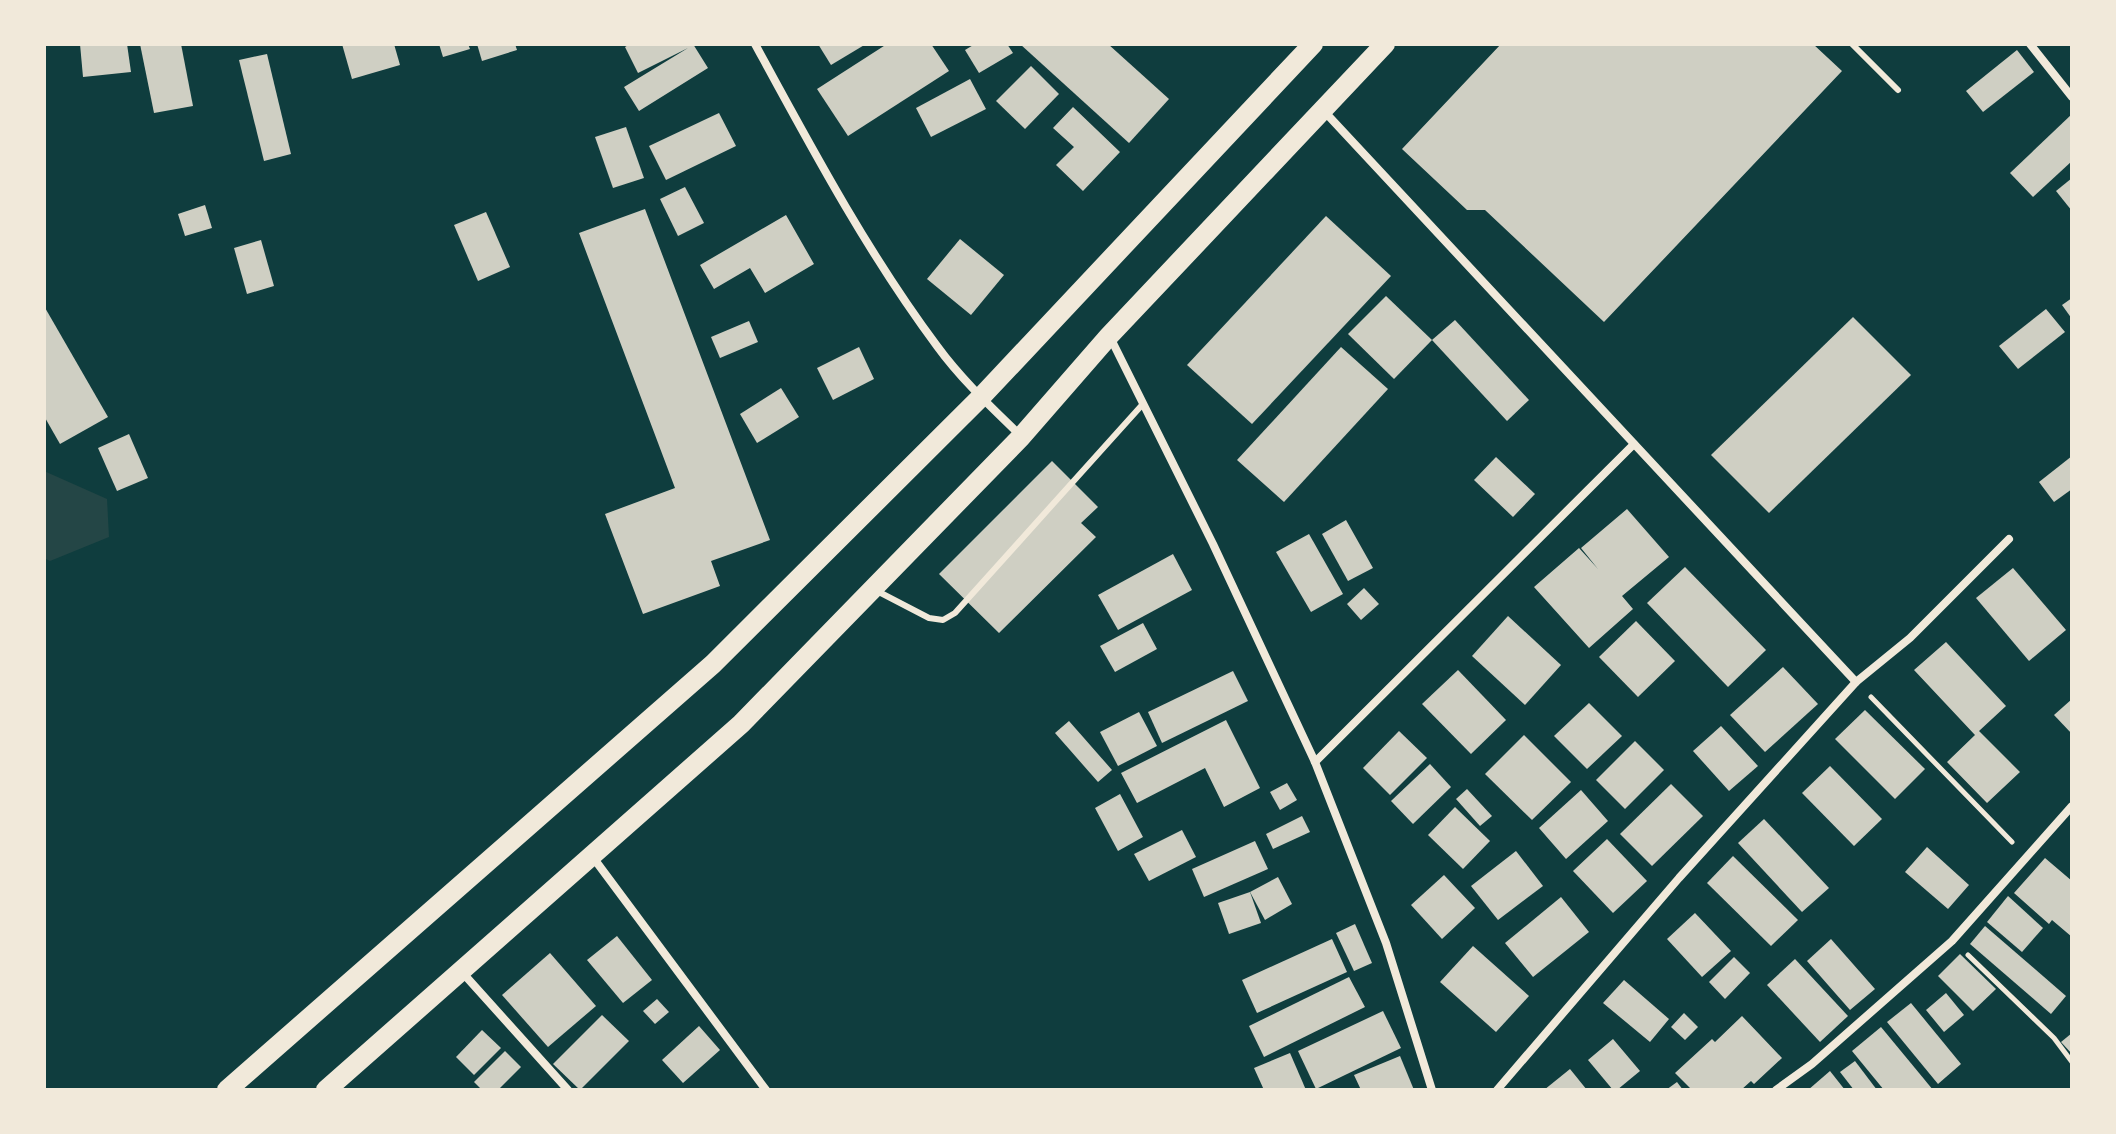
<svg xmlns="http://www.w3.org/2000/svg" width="2116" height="1134" font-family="'Sofia Sans Condensed',sans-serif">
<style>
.green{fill:#244646}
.building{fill:#cfcfc3}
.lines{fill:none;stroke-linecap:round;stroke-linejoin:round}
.path{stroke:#f1e9da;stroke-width:5}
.service{stroke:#f1e9da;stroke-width:6}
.minor{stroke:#f1e9da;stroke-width:8}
.primary{stroke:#f1e9da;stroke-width:20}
</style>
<rect width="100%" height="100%" fill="#0f3d3e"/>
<!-- green -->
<path class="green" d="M44,471L107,499L109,537L50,561L44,558Z"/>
<!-- building -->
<g class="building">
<path d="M80,44H127L131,72L83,77Z"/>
<path d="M140,44H181L193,106L154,113Z"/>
<path d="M342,44H394L400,65L352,79Z"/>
<path d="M439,44H468L470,49L443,57Z"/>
<path d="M477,44H515L517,50L482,61Z"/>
<path d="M630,44H693L708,68L639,111L624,87L688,48L638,73L625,47Z"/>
<path d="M818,44H866L831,65Z"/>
<path d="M887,44H931L949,71L848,136L817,89Z"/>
<path d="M975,44H1007L1013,53L979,73L965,50Z"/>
<path d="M1020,44H1108L1169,99L1129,143Z"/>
<path d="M1501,44H1813L1842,71L1604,322L1485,210H1467L1402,149Z"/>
<path d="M2017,50L2034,72L1983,112L1966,91Z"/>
<path d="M267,54L291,154L264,161L239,60Z"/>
<path d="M1031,66L1059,94L1025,129L996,101Z"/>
<path d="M970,79L986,109L931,137L916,108Z"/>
<path d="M1073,107L1120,152L1083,191L1056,165L1074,147L1053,128Z"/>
<path d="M719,113L736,146L666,180L649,146Z"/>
<path d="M2072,114V161L2033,197L2010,173Z"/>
<path d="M626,127L644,178L613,188L595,137Z"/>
<path d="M2072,178V211L2056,191Z"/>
<path d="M685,187L704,223L678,236L660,199Z"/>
<path d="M205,205L212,228L185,236L178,214Z"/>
<path d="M645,209L770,540L711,561L720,586L643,614L605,514L675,488L579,233Z"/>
<path d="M486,212L510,267L478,281L454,225Z"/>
<path d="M786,215L814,264L765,293L750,268L714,289L700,265Z"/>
<path d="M1326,216L1391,276L1252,424L1187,365Z"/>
<path d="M960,239L1004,275L971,315L927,279Z"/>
<path d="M261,240L274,286L247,294L234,248Z"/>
<path d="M1386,296L1432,340L1394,379L1348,334Z"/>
<path d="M2072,298V319L2062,305Z"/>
<path d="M44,306L108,417L60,444L44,416Z"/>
<path d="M2046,309L2065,332L2018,369L1999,346Z"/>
<path d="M1853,317L1911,375L1769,513L1711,455Z"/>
<path d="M1455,320L1529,400L1507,421L1432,340Z"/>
<path d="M749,321L758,342L720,358L711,337Z"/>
<path d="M859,347L874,379L833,400L817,368Z"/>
<path d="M1341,347L1388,389L1284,502L1237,460Z"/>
<path d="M781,388L799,417L757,443L740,414Z"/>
<path d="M129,434L148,478L117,491L98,448Z"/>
<path d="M2072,456V489L2054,502L2039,482Z"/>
<path d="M1496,457L1535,494L1513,517L1474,480Z"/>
<path d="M1052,461L1098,507L1081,523L1096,537L999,633L939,574Z"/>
<path d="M1627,509L1669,557L1622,596L1633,609L1589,648L1534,587L1579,548L1598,569L1581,548Z"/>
<path d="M1346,520L1373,568L1348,581L1322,534Z"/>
<path d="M1309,534L1343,594L1311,612L1276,552Z"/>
<path d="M1173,554L1192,590L1118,630L1098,595Z"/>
<path d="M1685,567L1766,650L1728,687L1647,603Z"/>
<path d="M2013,568L2066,630L2029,661L1976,598Z"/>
<path d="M1364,588L1379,604L1361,620L1347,604Z"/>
<path d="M1508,616L1561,665L1525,705L1472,656Z"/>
<path d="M1636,621L1675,661L1638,697L1599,657Z"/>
<path d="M1143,623L1157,649L1115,672L1100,646Z"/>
<path d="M1946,642L2006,706L1979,731L2020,772L1987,803L1947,762L1975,735L1914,670Z"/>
<path d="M1783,667L1818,704L1765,752L1730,715Z"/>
<path d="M1458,670L1506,720L1471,754L1422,704Z"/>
<path d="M1233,671L1248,701L1162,743L1148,712Z"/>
<path d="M2072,699V734L2054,715Z"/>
<path d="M1589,703L1622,736L1587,769L1554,736Z"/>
<path d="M1865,710L1925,769L1895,799L1835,739Z"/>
<path d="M1139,712L1157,746L1118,766L1100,732Z"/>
<path d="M1226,720L1260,788L1224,807L1205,768L1137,803L1121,773Z"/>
<path d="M1069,721L1112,770L1098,782L1055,733Z"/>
<path d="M1721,726L1758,766L1729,791L1693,751Z"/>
<path d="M1399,731L1427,758L1390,795L1363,768Z"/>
<path d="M1524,735L1571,782L1532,820L1485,774Z"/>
<path d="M1635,741L1664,770L1625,809L1596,780Z"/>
<path d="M1430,764L1451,787L1413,824L1391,801Z"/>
<path d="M1830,766L1882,819L1854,846L1802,793Z"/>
<path d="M1287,783L1297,800L1280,810L1270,792Z"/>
<path d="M1671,784L1703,816L1652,866L1620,834Z"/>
<path d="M1467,789L1492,816L1480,826L1456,799Z"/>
<path d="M1581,790L1608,821L1566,859L1539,828Z"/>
<path d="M1120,794L1143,837L1118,851L1095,808Z"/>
<path d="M1455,807L1490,841L1463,869L1428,835Z"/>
<path d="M1302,816L1310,832L1273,849L1266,834Z"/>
<path d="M1764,819L1829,888L1802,912L1738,843Z"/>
<path d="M1182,830L1196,857L1149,881L1134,854Z"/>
<path d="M1607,839L1647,881L1613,913L1573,871Z"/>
<path d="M1255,841L1268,869L1204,897L1192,869Z"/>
<path d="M1927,847L1969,885L1948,909L1905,872Z"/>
<path d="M1516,851L1543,886L1498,920L1471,886Z"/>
<path d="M1733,856L1798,920L1771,946L1707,883Z"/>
<path d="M2045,858L2072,881V937L2052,920L2049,924L2014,893Z"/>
<path d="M1444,875L1475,908L1442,939L1411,905Z"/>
<path d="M1278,877L1292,904L1265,920L1250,892Z"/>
<path d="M1250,892L1261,923L1229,934L1218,903Z"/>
<path d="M2008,896L2043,928L2022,952L1987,922Z"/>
<path d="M1561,897L1589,932L1533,977L1505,943Z"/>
<path d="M1695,913L1731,951L1702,977L1667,939Z"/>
<path d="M1355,924L1372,963L1354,971L1336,933Z"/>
<path d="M1985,926L2066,996L2051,1014L1970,944Z"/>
<path d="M617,936L652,980L623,1003L587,960Z"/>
<path d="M1332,939L1347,972L1257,1013L1242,980Z"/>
<path d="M1831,939L1875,989L1850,1010L1807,961Z"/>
<path d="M1473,946L1529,996L1496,1032L1440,982Z"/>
<path d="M550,953L596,1006L548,1047L502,995Z"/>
<path d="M1960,954L1996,989L1973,1011L1938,976Z"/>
<path d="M1734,957L1750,973L1725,999L1709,982Z"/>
<path d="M1795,959L1848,1016L1820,1042L1767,985Z"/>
<path d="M1349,977L1365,1007L1264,1057L1249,1026Z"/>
<path d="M1624,980L1669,1019L1650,1042L1603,1003Z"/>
<path d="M1946,993L1964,1015L1944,1032L1926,1010Z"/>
<path d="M657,999L669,1012L655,1024L643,1011Z"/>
<path d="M1911,1003L1961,1064L1938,1084L1887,1022Z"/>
<path d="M1383,1011L1401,1048L1316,1089L1298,1051Z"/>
<path d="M1684,1013L1698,1027L1685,1040L1671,1027Z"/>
<path d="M602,1015L629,1041L580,1090L553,1064Z"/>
<path d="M1742,1016L1782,1058L1754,1084L1751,1081L1741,1090H1692L1675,1073L1712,1039L1715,1042Z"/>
<path d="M699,1026L720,1050L683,1083L662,1060Z"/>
<path d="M1881,1027L1924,1079L1933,1090H1884L1852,1051Z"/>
<path d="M482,1030L501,1048L474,1075L456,1057Z"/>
<path d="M2072,1033V1054L2061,1042Z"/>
<path d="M1613,1039L1640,1071L1617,1090H1613L1588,1060Z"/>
<path d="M505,1051L521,1067L498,1090H482L474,1082Z"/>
<path d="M1290,1053L1306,1090H1264L1254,1068Z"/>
<path d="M1400,1056L1414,1090H1361L1354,1075Z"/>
<path d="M1855,1061L1877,1090H1854L1840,1072Z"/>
<path d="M1570,1069L1587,1090H1544Z"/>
<path d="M1830,1071L1845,1090H1808Z"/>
<path d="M1677,1082L1683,1090H1666Z"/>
</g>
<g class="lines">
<!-- path -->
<g class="path">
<path d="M1871,697L2012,842"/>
<path d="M1968,955L2054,1038L2072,1062"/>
</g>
<!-- service -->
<g class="service">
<path d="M1852,44L1898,90"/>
<path d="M877,591L929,618L943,620L955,613L1142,405"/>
</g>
<!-- minor -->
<g class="minor">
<path d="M755,44C811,147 867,252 937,346C961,379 991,407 1020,435"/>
<path d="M2030,44L2072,97"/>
<path d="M1323,110L1856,682"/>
<path d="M1110,337L1213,544L1315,762L1386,943L1432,1090"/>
<path d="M1315,762L1634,444"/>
<path d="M592,856L766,1090"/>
<path d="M461,971L568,1090"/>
<path d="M1497,1090L1679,878L1856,682L1910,638L2009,539"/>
<path d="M1776,1090L1812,1064L1952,941L2072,806"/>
</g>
<!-- primary -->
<g class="primary">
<path d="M227,1090L713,664L981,397L1313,44"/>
<path d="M326,1090L741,724L1021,437L1109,336L1385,44"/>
</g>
</g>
<!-- border -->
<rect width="2116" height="1134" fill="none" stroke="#f1e9da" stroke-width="92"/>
</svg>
